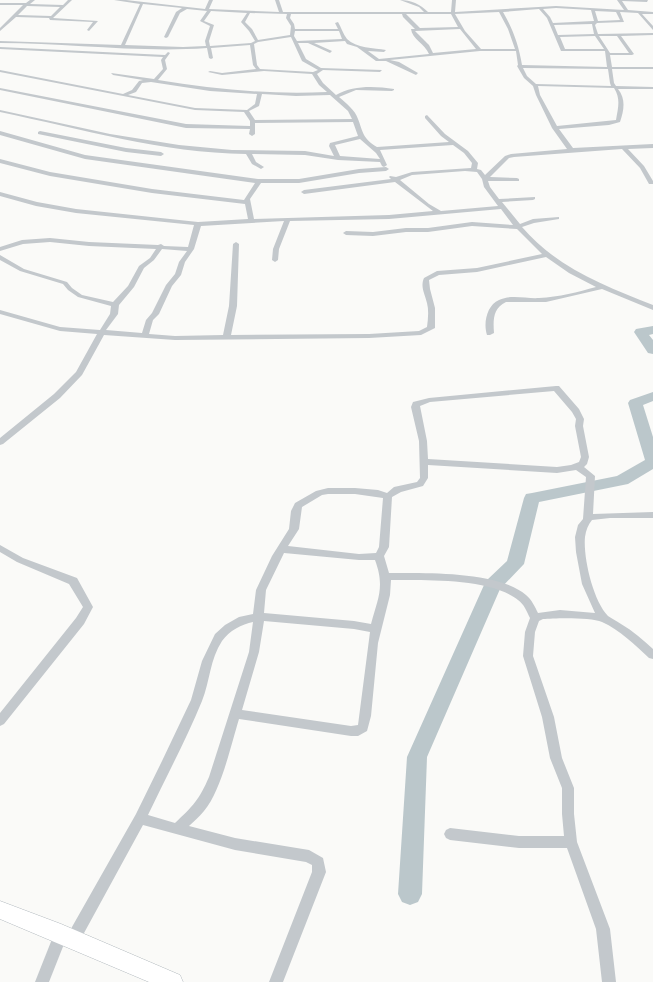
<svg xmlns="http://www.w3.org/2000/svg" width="653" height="982" font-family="Ubuntu,sans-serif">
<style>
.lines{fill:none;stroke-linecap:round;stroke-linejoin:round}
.river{fill:#bbc7cb;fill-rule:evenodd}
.secondary-casing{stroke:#b3babf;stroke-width:1}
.street{fill:#c3c8cc;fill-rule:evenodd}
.secondary{fill:#fff;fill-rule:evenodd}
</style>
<rect width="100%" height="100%" fill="#fafaf8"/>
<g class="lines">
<!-- river -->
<g class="river">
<path d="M653,326V334L649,335L653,340V354L648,353L634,332L636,329Z"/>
<path d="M653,392V401L643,405L653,437V469L628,484L539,502L524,564L500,589L427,757L422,894L418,902L410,905L402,902L398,894L407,757L484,585L487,580L507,561L524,498L526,494L532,493L617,476L645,460L628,403L630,400Z"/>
</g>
<!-- secondary casing -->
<g class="secondary-casing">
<path id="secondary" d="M0,901L61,924L180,975L183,982H149L0,919Z"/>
</g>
<!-- street -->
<g class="street">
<path d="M30,0H35L30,4L63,5L68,0H72L53,18L98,21L89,31L87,30L93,22L50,20L49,18L16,17L0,31V28L23,5H0V3H26ZM27,6L60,7L51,16L18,15Z"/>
<path d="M114,0H126L205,9L209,0H213L209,9L279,12L275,0H279L283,12H424L419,7L400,0C411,0 420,4 428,12H451L452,0H456L455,12L556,6L624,10L617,0H648L647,2L622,1L628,10L653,12V14H642L653,26V30L638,13L620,12L624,22L597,23L595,25L598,34L653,33V35L621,36L634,54L632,55H610L612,67H653V69H612L614,83L616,86L653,87V89H618C626,99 624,110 620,122L609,125L559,129L573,148L653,144V148L628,149L644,166L653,181V184H649L640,168L622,149L514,157L509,158L490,177L517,178L519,179V181H488L490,187L499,199L535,197V199L533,200L502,202L520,224L533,219L559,217V219L534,223L522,227C557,268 605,286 653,305V310L602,289L546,302H506C493,308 493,320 494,333L490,335H487C483,323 487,305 499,300C511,294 527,299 539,298C559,297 578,292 596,287L569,273L546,257L477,272L439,275L429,280L430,289L435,308V328L421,335L369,338L175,340L104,335L82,375L60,398L3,444L0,445V438L54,394L76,372L97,334L60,331L0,314V310L60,327L100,330L110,314L111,306L78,297L68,290L63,284L20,271L0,260V255L24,269L67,282L72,288L82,295L113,302L128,286L139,266L150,258L156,249L89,246L50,242L23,244L0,251V247L22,240L50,238L89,242L158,245L161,244L164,246L188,247L194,225L76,213L36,206L0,196V192L37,202L76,209L198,222L248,219L245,204L152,193L50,176L0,163V159L50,172L152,189L244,200L255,183L85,159L0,135V131L85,155L258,179H299L359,169L386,167L389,169L386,171L359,173L299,183H261L250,199L254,219L389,215L433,211L395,182L304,194L301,192L304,190L391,179L389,177L390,176L396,177L412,172L471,168L472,163L464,153L453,145L380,150L387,165L384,167L382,166L380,162L338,160L305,155L252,154L256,162L264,167L261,169L252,164L246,154C162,153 82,129 0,112V110L110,134L179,145L232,150L305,151L334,156L329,146L330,143L358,136L353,122L255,123V134L252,136L249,134L250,129L186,128L0,90V88L186,124L250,126V121L244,112L195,110L0,72V70L123,94L132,90L139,81L143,80L113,75L111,73L154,79L163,69L161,60L163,57L0,49V47L165,55L168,52L170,53L165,60L167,69L158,80C214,89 270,95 327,92L319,85L312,74L264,71L222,75L208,72L210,71L222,73L256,69L253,65L250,45L211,48L213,58L211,59L209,58L207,48C139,53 68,43 0,43V41L121,45L140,4ZM143,4L182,8L176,12L164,37L166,38L168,37L180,13L187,9L207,11L200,21L210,26L205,41L206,46L183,47L125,45ZM556,8L591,10L594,21L553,23L550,17L543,9ZM539,9L547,18L561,51H605L607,67L522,65C519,46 513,29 503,12ZM211,11L247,13L241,22L249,31L255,41L251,43L210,46L209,41L214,25L204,21ZM595,11L616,12L620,20L598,21ZM499,12L508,29L515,49H481L465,31L455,14ZM250,13L287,14L286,18L291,26L290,35L258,40L252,29L245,22ZM291,14H402L403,17L415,29H411C412,39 425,44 429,54L379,59L368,51L384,52L386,50C374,48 356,48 347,39C343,34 341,27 338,22L335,23L338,29H295L294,24L290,18ZM406,14H451L458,27L420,28ZM592,24L594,34L558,35L554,25ZM460,29L476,49L433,53L429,45L415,31ZM295,31H339L342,39L297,41L294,36ZM595,36L604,49H565L560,37ZM599,36H617L629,53H610ZM291,37L302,61L318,70L313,72L260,69L257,65L254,44L258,42ZM345,41L347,44L357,47L376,61H386L416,75L418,73L399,62L390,60L480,51H516L518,65L517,66L524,78L533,86L536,95L552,128L567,149L511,154L505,156L485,175L481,170L477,169L478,163L468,151L445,134L427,115L425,116V118L441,136L449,142L377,147C363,139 363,132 358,119C355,110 346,103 339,97L356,90L392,91L394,90V89C375,86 353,85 336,95L323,83L317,74L323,70L380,72L382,70L321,68L306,59L298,43H308L330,53L332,51L314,43ZM523,68L608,69L610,83L611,86L536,84L527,76ZM151,82L210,91L257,94L255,104L247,110L195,108L128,95L136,92L142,83ZM538,86L614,88C621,99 618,108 616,120L557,126L540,95ZM262,94L296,96L330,95L348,111L352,119L255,120L249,111L259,106ZM360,139L376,153L380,159L340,156L335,145ZM465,171L477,172L482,179L484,187L498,206L441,211L429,204L400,180L412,175ZM501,209L513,225L472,222L428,228H406L373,232L346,231L343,233L346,235L373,236L406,232H428L472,226L517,229L542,254L477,268L437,271L424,278C420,287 425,294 427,303C429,311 428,319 427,327L419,331L369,334L231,335L237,306L239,244L236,242L233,244L229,306L223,335L175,336L149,334L153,320L159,314L172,286L181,275L185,262L194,249L201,226L284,221L273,249L272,260L275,262L278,260L279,249L290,221L389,219ZM162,249L187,251L179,262L175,274L166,285L152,313L146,320L142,333L106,330L118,314L119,305L134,287L144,268L154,260Z"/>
<path d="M40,131L126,148L161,152L164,154L161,156L126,152L38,134V132Z"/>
<path d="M556,386H559L579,409L584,419L583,426L589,457L587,464L584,467L595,476L593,514L653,512V518H610L592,520C588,525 586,530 585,537C583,557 593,601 608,616C612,619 617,621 621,624C633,631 643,640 653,649V659L649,658C635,645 620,630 602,622C591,617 555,618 543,619L539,621L535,632L533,656L554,717L562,758L574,788V814L577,842L610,929L616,982H602L596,929L567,848H519L450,840L446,838L444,834L446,830L450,828L519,836H564L562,814V788L550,758L542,717L523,656L525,632L530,618C527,612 524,604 518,600C491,578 425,580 391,580L390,595L378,643L371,716L367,731L358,736H351L239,719C231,745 221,791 204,811C199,817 194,821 189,826L235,838L309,850L323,858L326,872L283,982H269L312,872V865L306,862L235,850L143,825L78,944L73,946L68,944L66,939L68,934L136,814L162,761L191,700L202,661L215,634L225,625L239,617L253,614L256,590L272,556L289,529L291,511L295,503L316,491L328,488H355L378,490L387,493L394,487L417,482L420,478L419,441L411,407L413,402L429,398ZM554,391L572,412L576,419L575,426L581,457L579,462L571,465L557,467L428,459L427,441L420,406L430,402ZM428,465L557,473L576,470L586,477L583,519L578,525L575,537L576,552L582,584L595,613L560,610L538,613C535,607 532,600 526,595C499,571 425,573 389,573L384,556L389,547L392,497L401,492L423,486L428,478ZM328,494H355L383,498L379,547L376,553L359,554L288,546L299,529L302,507L322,495ZM284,553L359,560H375C385,587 378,598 371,624L354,621L264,613L266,590ZM264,621L354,629L370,632L358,725L351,726L242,710L259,652ZM253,622L249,652L209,777C199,800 193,806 175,823L148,815C166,777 186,740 202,701C210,681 210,659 222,641C229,631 242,624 253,622Z"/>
<path d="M0,545L23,558L77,578L93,607L84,624L4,724L0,726V713L76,618L83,607L69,584L17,562L0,552Z"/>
<path d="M61,927L66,929L68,934L49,982H35L56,929Z"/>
</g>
<!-- secondary -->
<use href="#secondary" class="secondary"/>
</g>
</svg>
